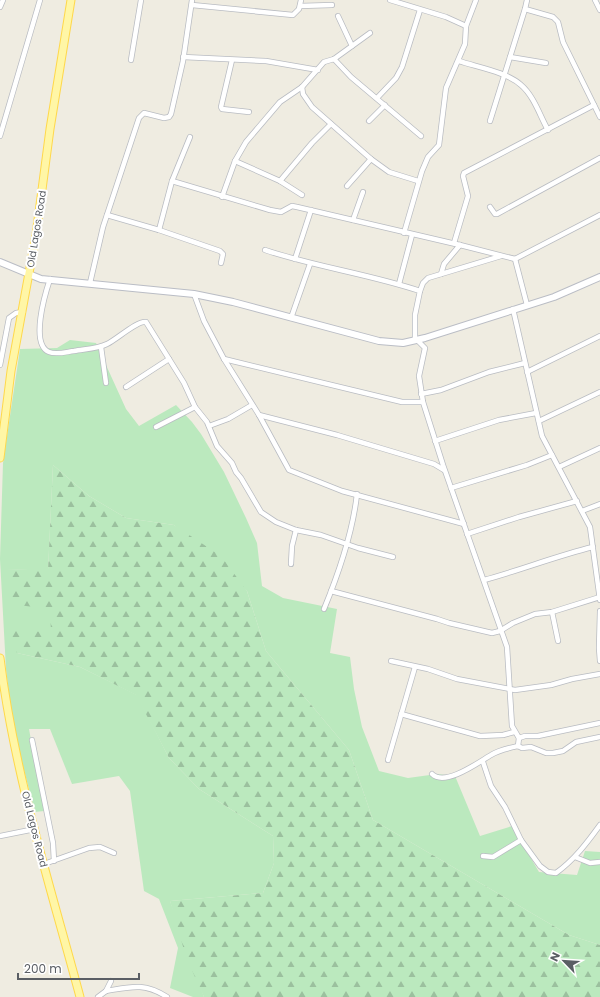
<svg xmlns="http://www.w3.org/2000/svg" width="600" height="997" font-family="Poppins,sans-serif">
<style>
.grass{fill:#bbe9be}
.forest{fill:url(#forest-firs)}
.lines{fill:none;stroke-linecap:round;stroke-linejoin:round}
.street-casing{stroke:#b9bcc2;stroke-width:6}
.secondary-casing{stroke:#babdc5;stroke-width:8}
.primary-casing{stroke:#ffd84a;stroke-width:9}
.street{stroke:#fff;stroke-width:4.5}
.secondary{stroke:#fff;stroke-width:6}
.primary{stroke:#fff6a6;stroke-width:7}
.labels{text-anchor:middle;stroke-width:4;stroke-linejoin:round;paint-order:stroke}
.street-label{font-size:10px;fill:#5a5e64;stroke:#fff}
</style>
<defs>
<pattern id="forest-firs" width="22" height="20" patternUnits="userSpaceOnUse"><rect width="22" height="20" fill="#bbe9be"/><path d="M5 1l3.5 6h-7zM16 11l3.5 6h-7z" fill="#9bc09e"/></pattern>
</defs>
<rect width="100%" height="100%" fill="#efece1"/>
<!-- grass -->
<path class="grass" d="M70,340L96,343L126,409L139,426L176,405L192,422L201,434L224,472L246,518L257,543L262,586L283,598L337,609L330,653L350,657L354,689L362,727L379,771L408,778L437,774L455,776L480,836L512,826L539,872L577,875L585,851L600,852V945L569,935L373,820L349,750L266,651L247,591L174,525L126,518L89,496L53,465L48,571L8,569L51,609V632L17,653L80,667L137,695L169,758L199,789L273,836L274,863L263,893L170,901L204,997H193L170,988L178,948L159,899L144,891L130,791L119,776L72,784L50,729H29L44,811L35,812L13,728L6,669L0,559L3,463L20,349L57,348Z"/>
<!-- forest -->
<path class="forest" d="M53,465L89,496L126,518L174,525L221,556L247,591L266,651L349,750L373,820L569,935L600,945V997H204L186,957L170,901L263,893L274,863L273,836L199,789L169,758L136,695L80,667L17,653L9,630L51,632L50,609L10,604L8,569L48,570Z"/>
<g class="lines">
<!-- street casing -->
<g class="street-casing">
<g id="street">
<path d="M390,0L446,17L466,26"/>
<path d="M527,0L525,9L553,17L558,22L563,42L600,117"/>
<path d="M595,0L600,10"/>
<path d="M192,5L293,15L299,9L301,0"/>
<path d="M300,6L332,5"/>
<path d="M0,7L3,0"/>
<path d="M338,16L352,46"/>
<path d="M183,57L266,61L318,70"/>
<path d="M510,57L546,63"/>
<path d="M334,59L370,33"/>
<path d="M131,60L141,0"/>
<path d="M232,60L221,107L222,109L249,112"/>
<path d="M459,61C477,67 507,72 521,85C534,96 540,116 548,130"/>
<path d="M302,87L303,94L312,107L371,159L389,172L418,181"/>
<path d="M377,98L396,78L402,67L420,10"/>
<path d="M369,121L385,105"/>
<path d="M490,121L525,9"/>
<path d="M0,136L40,0"/>
<path d="M235,161L280,181L302,195"/>
<path d="M172,181L270,210L281,212L292,206L297,207L460,245L515,259L600,215"/>
<path d="M280,181L312,143L331,124"/>
<path d="M347,186L371,159"/>
<path d="M222,197L235,161L246,142L280,102L302,87L324,62L334,59L351,77L421,136"/>
<path d="M490,207L495,214H497L600,158"/>
<path d="M107,215L159,230L220,251L223,254L221,263"/>
<path d="M353,220L363,192"/>
<path d="M159,230L172,181L190,137"/>
<path d="M404,233L422,171L428,157L439,145L446,88L465,44L466,26L476,0"/>
<path d="M454,243L468,196L463,176L464,173L594,105"/>
<path d="M265,250C316,267 369,274 420,291L415,315V340"/>
<path d="M295,259L311,210"/>
<path d="M515,259L527,305"/>
<path d="M441,274L444,264L460,245"/>
<path d="M50,279C45,294 30,344 49,352C56,355 66,352 74,351C84,349 97,349 107,344C116,340 138,320 146,322L184,383L195,407L207,422L217,446L232,463L236,472L241,478L261,512L276,522L296,530L321,535L358,548L393,557"/>
<path d="M90,283L103,227L139,118L144,113L164,118L169,117L171,114L183,61L192,0"/>
<path d="M399,284L412,235"/>
<path d="M420,291L423,283L428,278L501,256"/>
<path d="M194,294L204,321L224,359L259,415L289,470L342,491L464,524"/>
<path d="M513,309L542,436L590,527L600,600"/>
<path d="M291,318L310,264"/>
<path d="M417,340L425,348L419,376L423,402L443,465L507,647L512,726L519,738L518,746L522,748L531,747L546,753H553L563,751L576,742L600,737"/>
<path d="M101,347L106,383"/>
<path d="M224,359L402,402H423"/>
<path d="M0,365L9,318L16,313L23,312"/>
<path d="M527,372L600,336"/>
<path d="M126,387L169,359"/>
<path d="M421,394L441,390L489,372L525,363"/>
<path d="M259,415L337,435L434,464L444,470"/>
<path d="M539,421L600,392"/>
<path d="M209,426L228,419L252,405"/>
<path d="M156,427L195,407"/>
<path d="M435,441L499,420L536,413"/>
<path d="M559,467L600,448"/>
<path d="M451,488L527,465L552,455"/>
<path d="M582,511L600,504"/>
<path d="M467,534L519,517L577,501"/>
<path d="M291,564L292,546L296,530"/>
<path d="M484,580C521,570 556,556 593,547"/>
<path d="M331,591L437,619L449,623L492,633L500,631L513,623L535,614L552,612L600,597"/>
<path d="M324,609C338,575 353,530 357,494"/>
<path d="M600,611L599,648L600,661"/>
<path d="M552,612L558,641"/>
<path d="M391,661L428,669L457,679L515,690L551,685L572,679L600,674"/>
<path d="M401,714L480,736L503,735L514,732"/>
<path d="M519,738L525,736H538L600,723"/>
<path d="M32,740L53,843L54,861"/>
<path d="M388,760L415,667"/>
<path d="M483,762L491,786L505,807L521,840L540,866L548,872L556,873C574,860 587,843 600,825"/>
<path d="M432,774C445,787 479,762 491,755C499,750 509,748 518,746"/>
<path d="M0,836L35,829"/>
<path d="M483,856L493,857L521,840"/>
<path d="M575,857L590,863L600,862"/>
<path d="M44,864L89,848L100,847L114,853"/>
<path d="M106,991C130,987 144,982 167,997"/>
<path d="M98,997L106,991L111,981"/>
</g>
</g>
<!-- secondary casing -->
<g class="secondary-casing">
<path id="secondary" d="M0,262L41,279L194,294L233,302L379,341L403,343L425,338L554,297L600,277"/>
</g>
<!-- primary casing -->
<g class="primary-casing">
<g id="primary">
<path d="M0,458L11,371L36,235L50,129L71,0"/>
<path d="M0,658C14,773 50,885 80,997"/>
</g>
</g>
<!-- street -->
<use href="#street" class="street"/>
<!-- secondary -->
<use href="#secondary" class="secondary"/>
<!-- primary -->
<use href="#primary" class="primary"/>
</g>
<g class="labels">
<!-- street labels -->
<g class="street-label">
<text transform="translate(36 229) rotate(-81)" y="4">Old Lagos Road</text>
<text transform="translate(35 829) rotate(76)" y="4">Old Lagos Road</text>
</g>
</g>
<!-- north arrow -->
<g transform="translate(564 961) rotate(295)" stroke="#ffffff" stroke-width="3" paint-order="stroke">
<path d="M0-3L7 15L0 10L-7 15Z" fill="#5a5e64"/>
<text y="-6" font-size="11" font-weight="bold" text-anchor="middle" fill="#5a5e64">N</text>
</g>
<!-- scale -->
<path d="M18 973v6h121v-6" fill="none" stroke="#5a5e64" stroke-width="2"/>
<text x="24" y="973" font-size="12" fill="#5a5e64" stroke="#ffffff" stroke-width="3" paint-order="stroke">200 m</text>
</svg>
